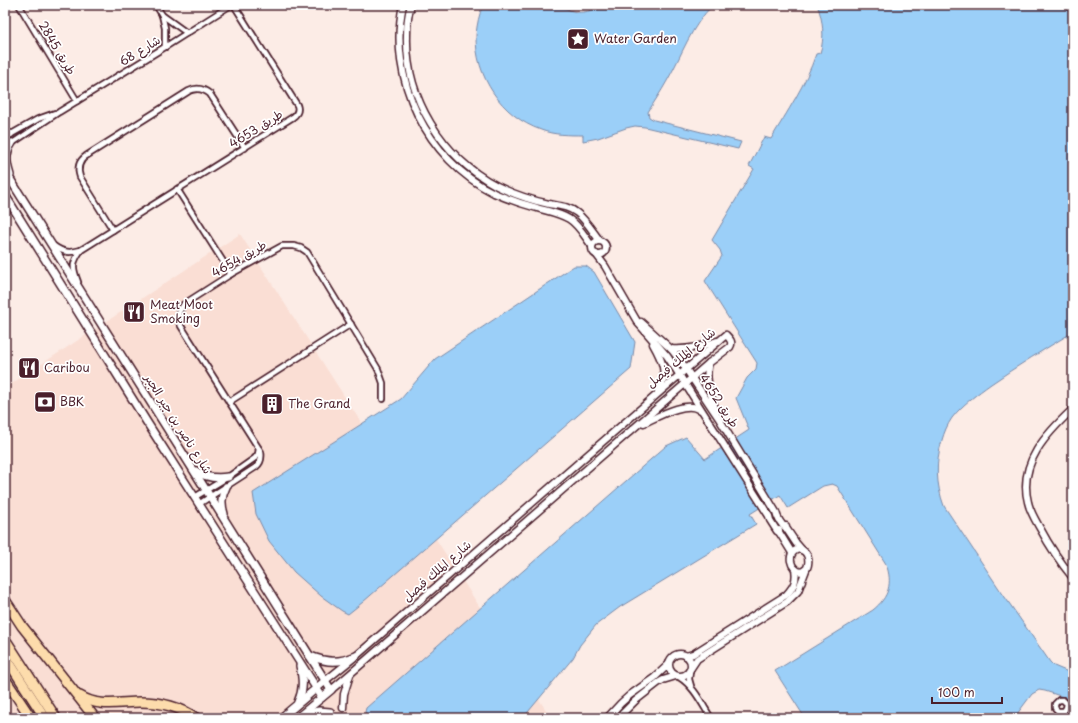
<svg xmlns="http://www.w3.org/2000/svg" width="1078" height="723" font-family="'Playpen Sans','Playpen Sans Arabic',sans-serif">
<style>
.built{fill:#faded4}
.water{fill:#9bcff8;stroke:#7b89a6}
.lines{fill:none;stroke-linecap:round;stroke-linejoin:round}
.minor-casing{stroke:#4a1f2b;stroke-width:8}
.tertiary-casing{stroke:#4a1f2b;stroke-width:9}
.secondary-casing{stroke:#4a1f2b;stroke-width:10}
.motorway-casing{stroke:#4a1f2b;stroke-width:12}
.minor{stroke:#fff;stroke-width:4.5}
.tertiary{stroke:#fff;stroke-width:6}
.secondary{stroke:#fff;stroke-width:7}
.motorway{stroke:#fddcac;stroke-width:9}
.labels{text-anchor:middle;stroke-width:3.5;stroke-linejoin:round;paint-order:stroke}
.poi-label{font-size:12px;fill:#4a1f2b;stroke:#fff;text-anchor:start}
.street-label{font-size:12px;fill:#4a1f2b;stroke:#fff}
</style>
<rect width="100%" height="100%" fill="#fcece6"/>
<filter id="ink" filterUnits="userSpaceOnUse"><feTurbulence type="fractalNoise" baseFrequency=".025" numOctaves="2"/><feDisplacementMap in="SourceGraphic" scale="8" xChannelSelector="R" yChannelSelector="G"/><feConvolveMatrix kernelMatrix="1 2 1 2 8 2 1 2 1" color-interpolation-filters="sRGB"/></filter>
<g filter="url(#ink)">
<!-- built -->
<path class="built" d="M240,234L551,718H5V388Z"/>
<!-- water -->
<g class="water">
<path d="M483,5H560C573,14 587,15 600,5H713C691,26 682,55 667,81C661,92 654,102 648,112L649,117L654,120L741,142L738,149L645,127L635,126L626,128L598,138L583,141V135C568,135 554,135 541,130C501,116 475,76 476,35C477,24 479,15 483,5Z"/>
<path d="M817,5H1073V332C1045,349 1017,366 991,384C977,394 962,405 952,418C947,425 944,433 942,440C935,464 936,484 944,506L1000,590L1050,662L1054,666L1073,674V700L1045,691L1039,690L1032,694L1014,718H805L775,671L873,610C889,597 893,583 886,564L837,486L832,484L823,486L788,508L780,495L750,514L756,524L620,607L596,625L580,645L573,658L523,718H369L365,712L366,708L666,446L686,437L705,459L749,430L736,398L747,378L756,369L757,363L705,281L722,256L720,250L712,240L754,169L749,166L764,137L771,139C787,112 806,84 816,54L820,53C825,38 823,19 817,5Z"/>
<path d="M574,266H586L594,272L635,342L631,369L363,602L348,614L342,611L321,596L294,572L269,541L256,514L253,493L401,399L435,359Z"/>
</g>
<g class="lines">
<!-- minor casing -->
<g class="minor-casing">
<g id="minor">
<path d="M19,5L77,101"/>
<path d="M156,5L162,15L187,33"/>
<path d="M162,15L165,28V47"/>
<path d="M8,136L38,119L55,113"/>
<path d="M5,148L59,112L165,47L231,5"/>
<path d="M177,189L231,274"/>
<path d="M113,230L80,177C77,168 79,161 86,156L189,91C197,87 204,89 210,94L245,148"/>
<path d="M54,246C64,253 70,253 81,250L293,117C297,114 299,110 297,105L234,5"/>
<path d="M78,282C72,267 72,263 81,250"/>
<path d="M229,402L351,324"/>
<path d="M195,497L228,477L255,458L258,454L259,449"/>
<path d="M199,504L256,467C261,463 262,458 261,452L181,326L179,322V312L184,304L231,274L282,246H294L301,248L307,252L378,369L383,383V399"/>
<path d="M690,671L689,679L691,686"/>
<path d="M679,677C694,686 702,704 711,718"/>
<path d="M1067,704L1066,708L1064,711H1058L1055,708V704L1059,700H1063L1067,704L1073,705"/>
</g>
</g>
<!-- tertiary casing -->
<g class="tertiary-casing">
<g id="tertiary">
<path d="M403,5C387,78 427,160 494,193C508,199 522,204 537,208C547,211 559,213 569,219C579,225 585,237 592,246"/>
<path d="M411,5C408,14 407,25 407,35C405,98 442,157 497,186C513,194 531,200 549,204C559,206 568,206 577,213C586,220 593,232 600,241"/>
<circle cx="599" cy="248" r="7"/>
<path d="M596,254L605,266L638,323L667,356L675,368L769,516L770,520L777,531L779,532"/>
<path d="M641,322L671,349L682,363L718,417L776,512C777,517 781,525 786,528"/>
<path d="M653,344C661,358 670,376 658,391"/>
<path d="M671,349C687,350 702,347 717,341"/>
<path d="M709,363C704,380 712,396 716,412"/>
<path d="M1073,409C1047,433 1018,463 1028,502C1030,512 1036,521 1041,530C1050,547 1061,563 1073,578"/>
<path d="M644,423C659,416 686,400 701,410"/>
<path d="M786,526V528L796,543L802,550"/>
<path d="M779,530V532L792,553"/>
<path d="M800,549C808,552 810,560 807,568L802,572C790,571 785,551 800,549Z"/>
<circle cx="680" cy="665" r="11"/>
<path d="M686,656L693,654L786,595C794,587 797,580 795,569"/>
<path d="M691,668L697,659L787,602L798,591L806,570"/>
<path d="M325,681L356,656L691,365L726,335C730,339 733,342 730,347L709,363L350,674L331,690"/>
<path d="M343,708L344,694L350,675"/>
<path d="M607,718L621,703L630,695L654,678L668,665"/>
<path d="M618,718L635,701L658,683L663,680L676,676"/>
</g>
</g>
<!-- secondary casing -->
<g class="secondary-casing">
<g id="secondary">
<path d="M5,135L10,134"/>
<path d="M5,171L206,490L331,690L297,718"/>
<path d="M10,175C6,163 5,153 12,143"/>
<path d="M5,195L148,424L322,697"/>
<path d="M196,471C206,478 216,479 228,477"/>
<path d="M224,514C221,504 221,497 226,487"/>
<path d="M310,656C328,663 339,663 356,656"/>
<path d="M298,702C304,689 303,679 300,666"/>
<path d="M304,714L319,711L330,712"/>
<path d="M281,718L325,681"/>
</g>
</g>
<!-- motorway casing -->
<g class="motorway-casing">
<g id="motorway">
<path d="M5,600L22,626L95,718"/>
<path d="M5,639L56,718"/>
<path d="M5,656L45,718"/>
<path d="M5,679L31,718"/>
<path d="M80,696C99,708 120,702 140,702C160,702 180,707 196,718"/>
</g>
</g>
<!-- minor -->
<use href="#minor" class="minor"/>
<!-- tertiary -->
<use href="#tertiary" class="tertiary"/>
<!-- secondary -->
<use href="#secondary" class="secondary"/>
<!-- motorway -->
<use href="#motorway" class="motorway"/>
</g>
</g>
<!-- icons -->
<defs>
<g id="sight-square" transform="scale(1.15)"><rect x="-9" y="-9" width="18" height="18" rx="4" fill="#4a1f2b" stroke="#fff"/><path d="M0-6L1.8-2.2L6-1.7L2.9 1.2L3.7 5.4L0 3.3L-3.7 5.4L-2.9 1.2L-6-1.7L-1.8-2.2Z" fill="#fff"/></g>
<g id="restaurant-square" transform="scale(1.15)"><rect x="-9" y="-9" width="18" height="18" rx="4" fill="#4a1f2b" stroke="#fff"/><path d="M-5-6h1v4h1v-4h1v4h1v-4h1v5L-1.5 .5V6h-2V.5L-5-1ZM5-6V6H3V1.5H1.5Q1.5-4 5-6Z" fill="#fff"/></g>
<g id="bank-square" transform="scale(1.15)"><rect x="-9" y="-9" width="18" height="18" rx="4" fill="#4a1f2b" stroke="#fff"/><path d="M-6-4H6V4H-6ZM0-2.3a2.3 2.3 0 1 0 0 4.6a2.3 2.3 0 1 0 0-4.6Z" fill="#fff"/></g>
<g id="building-square" transform="scale(1.15)"><rect x="-9" y="-9" width="18" height="18" rx="4" fill="#4a1f2b" stroke="#fff"/><path d="M-4-6H4V6H1V3H-1V6H-4ZM-2.5-4.3h1.7v1.8h-1.7ZM.8-4.3h1.7v1.8H.8ZM-2.5-1h1.7V.8h-1.7ZM.8-1h1.7V.8H.8Z" fill="#fff"/></g>
</defs>
<g fill-rule="evenodd">
<use href="#sight-square" x="578" y="39"/>
<use href="#restaurant-square" x="134" y="312"/>
<use href="#restaurant-square" x="29" y="368"/>
<use href="#bank-square" x="45" y="402"/>
<use href="#building-square" x="272" y="404"/>
</g>
<g class="labels">
<!-- poi labels -->
<g class="poi-label">
<text x="594" y="43">Water Garden</text>
<text x="150" y="309">Meat Moot<tspan x="150" dy="14">Smoking</tspan></text>
<text x="44" y="372">Caribou</text>
<text x="60" y="406">BBK</text>
<text x="288" y="408">The Grand</text>
</g>
<!-- street labels -->
<g class="street-label">
<text transform="translate(57 48) rotate(59)" y="4">طريق 2845</text>
<text transform="translate(140 51) rotate(-32)" y="4">شارع 68</text>
<text transform="translate(256 129) rotate(-32)" y="4">طريق 4653</text>
<text transform="translate(239 259) rotate(-30)" y="4">طريق 4654</text>
<text transform="translate(681 358) rotate(-40)" y="4">شارع الملك فيصل</text>
<text transform="translate(719 401) rotate(57)" y="4">طريق 4652</text>
<text transform="translate(178 424) rotate(58)" y="4">شارع ناصر بن جبر الجبر</text>
<text transform="translate(437 571) rotate(-41)" y="4">شارع الملك فيصل</text>
</g>
</g>
<!-- margin -->
<rect width="1078" height="723" fill="none" stroke="#fff" stroke-width="20"/>
<rect x="10" y="10" width="1058" height="703" fill="none" stroke="#4a1f2b" stroke-width="1.5" filter="url(#ink)"/>
<!-- scale -->
<path d="M932 697v6h70v-6" fill="none" stroke="#4a1f2b" stroke-width="2"/>
<text x="938" y="697" font-size="12" fill="#4a1f2b" stroke="#ffffff" stroke-width="3" paint-order="stroke">100 m</text>
</svg>
